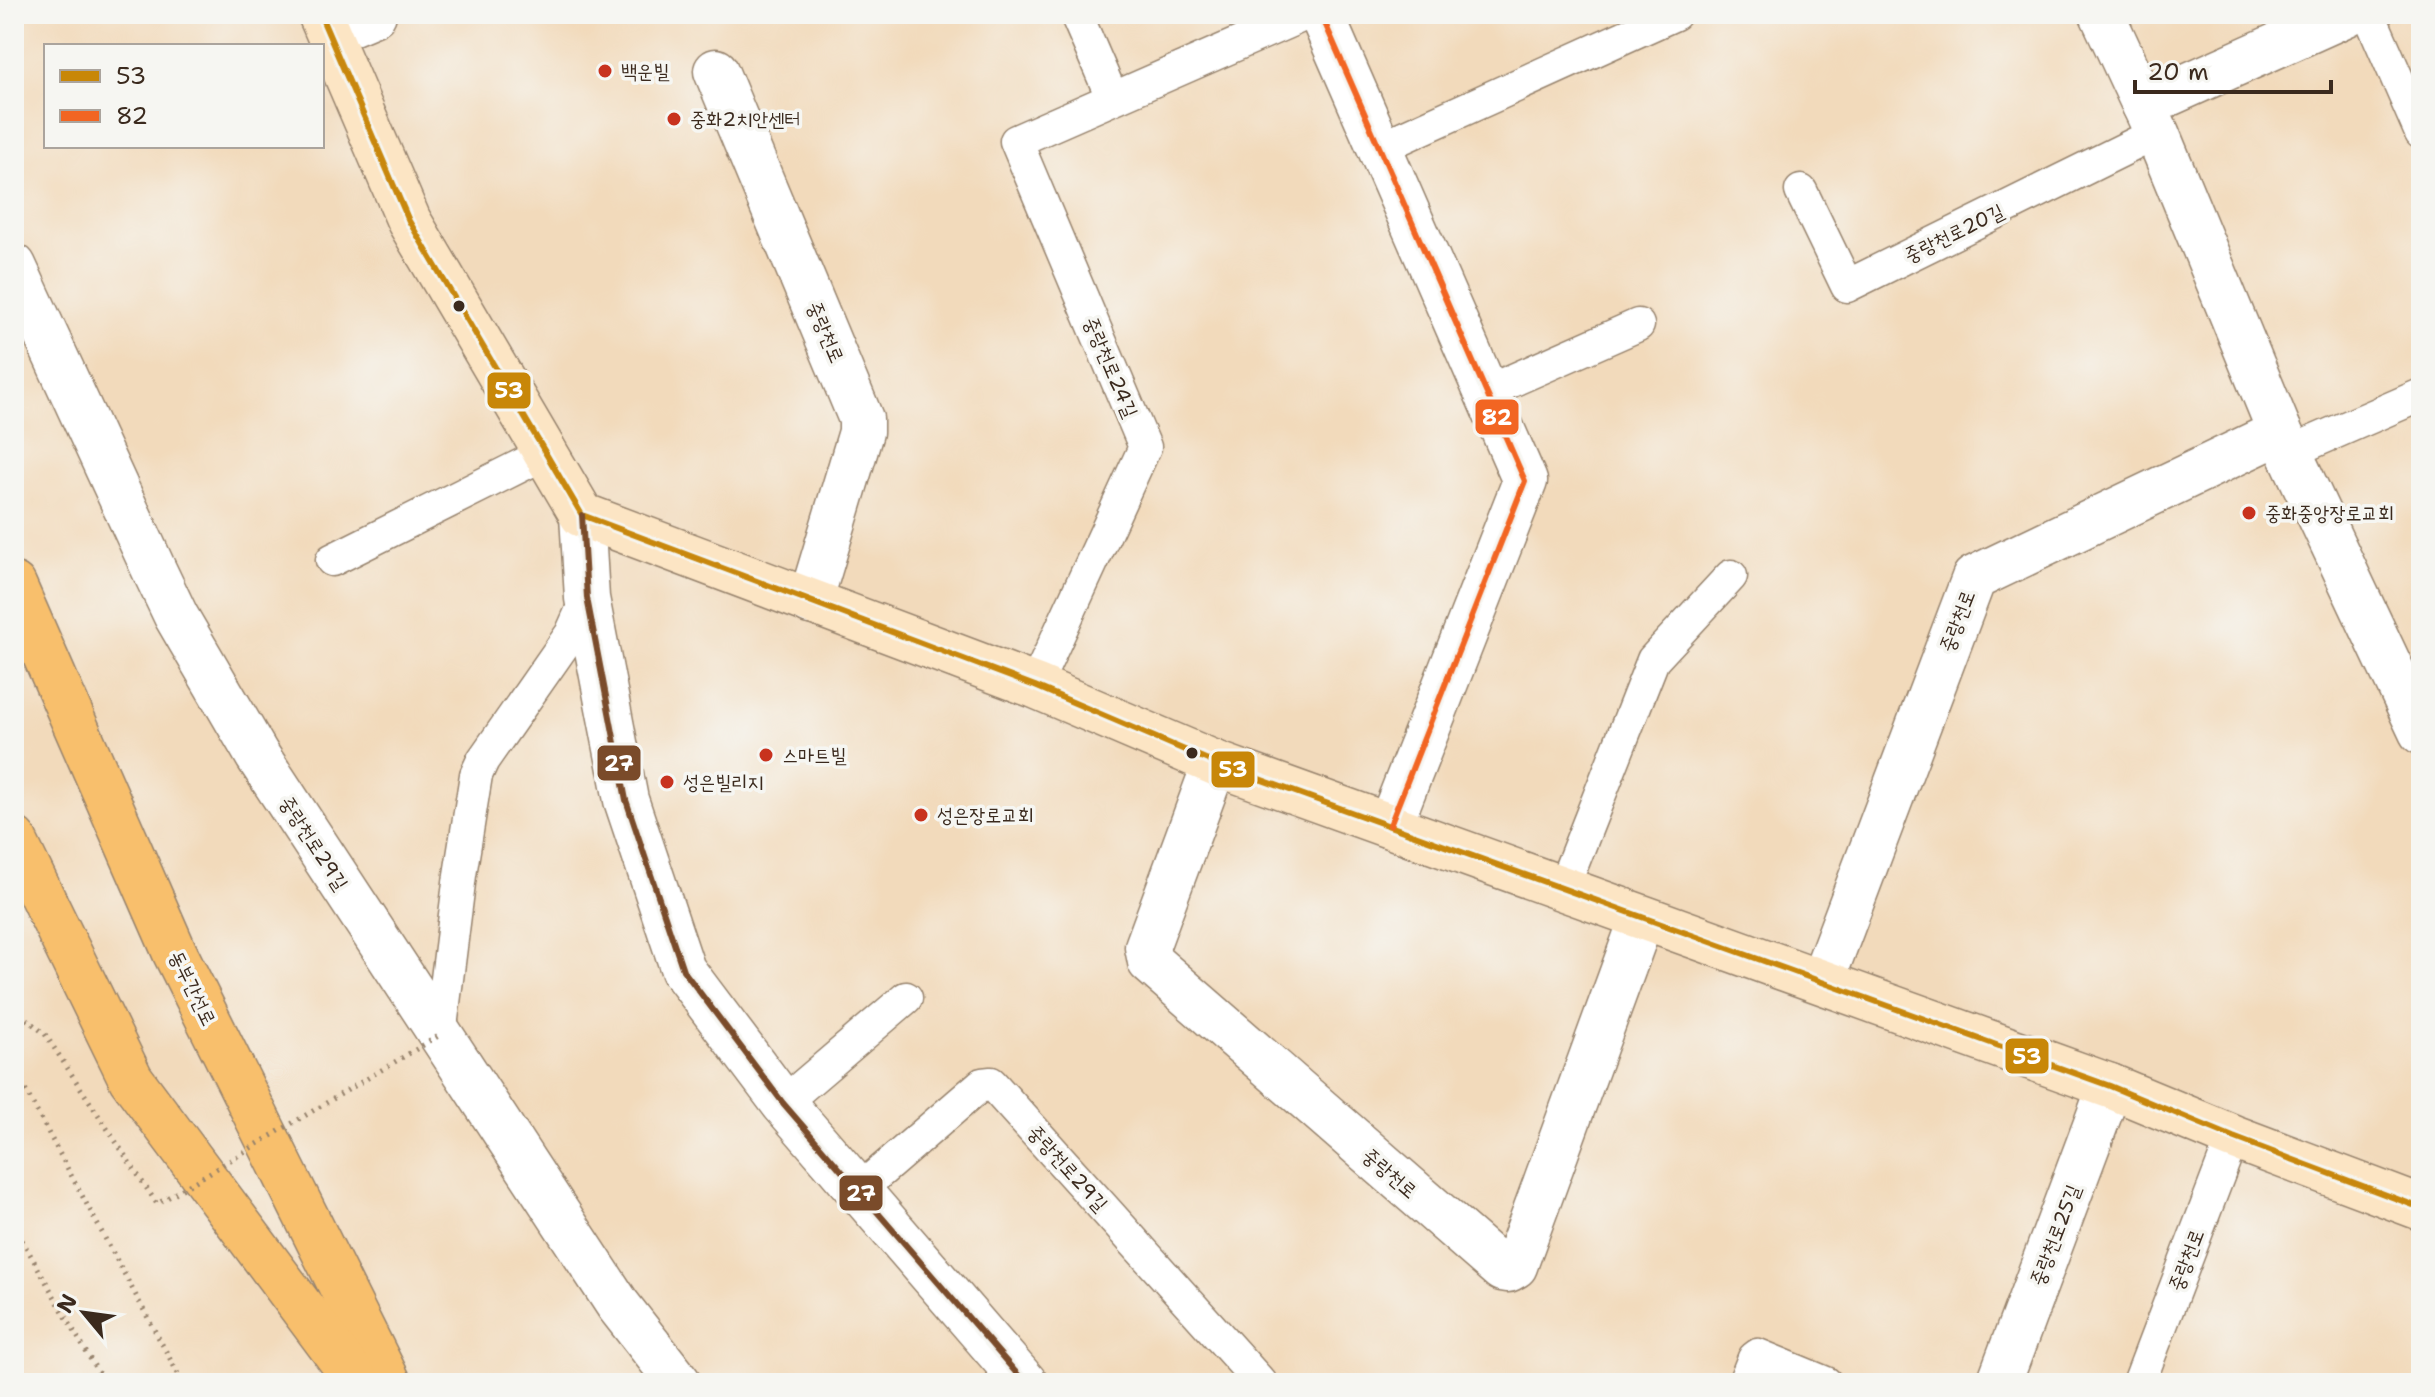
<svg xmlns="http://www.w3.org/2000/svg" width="2435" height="1397" font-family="'Shantell Sans','Poor Story',sans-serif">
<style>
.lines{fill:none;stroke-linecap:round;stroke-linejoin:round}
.service-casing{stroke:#96826c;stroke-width:35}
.pedestrian-casing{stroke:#96826c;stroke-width:47}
.minor-casing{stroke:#96826c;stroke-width:47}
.secondary-casing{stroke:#96826c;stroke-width:47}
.trunk-casing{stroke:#96826c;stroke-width:47}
.path{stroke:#96826c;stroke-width:5;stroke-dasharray:2 6;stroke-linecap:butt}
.service{stroke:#fff;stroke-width:32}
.pedestrian{stroke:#fff;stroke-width:44}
.minor{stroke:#fff;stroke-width:44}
.secondary{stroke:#fce5c4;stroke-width:44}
.trunk{stroke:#f8bf6c;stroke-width:44}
.path-bridge{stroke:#96826c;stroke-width:5;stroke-dasharray:2 6;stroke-linecap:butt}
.bus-1-casing{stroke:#f6f6f2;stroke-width:12}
.bus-2-casing{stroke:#f6f6f2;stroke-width:12}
.bus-3-casing{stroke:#f6f6f2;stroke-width:12}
.bus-1{stroke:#c88708;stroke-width:6}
.bus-2{stroke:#f26522;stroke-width:6}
.bus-3{stroke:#7a4b2a;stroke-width:6}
.poi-dot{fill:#c8321e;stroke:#f6f6f2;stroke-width:3}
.bus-dot{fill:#3b2a1e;stroke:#f6f6f2;stroke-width:3}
.labels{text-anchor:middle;stroke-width:7;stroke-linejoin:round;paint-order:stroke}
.poi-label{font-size:20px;fill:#3b2a1e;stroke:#f6f6f2;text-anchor:start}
.street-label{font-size:20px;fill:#3b2a1e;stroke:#f6f6f2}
.line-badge{stroke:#f6f6f2;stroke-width:3}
.badge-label{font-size:22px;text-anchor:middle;font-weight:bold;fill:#fff}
</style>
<rect width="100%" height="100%" fill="#f6f6f2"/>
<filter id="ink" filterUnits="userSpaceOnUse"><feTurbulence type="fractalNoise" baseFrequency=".0125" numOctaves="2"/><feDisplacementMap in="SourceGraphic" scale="16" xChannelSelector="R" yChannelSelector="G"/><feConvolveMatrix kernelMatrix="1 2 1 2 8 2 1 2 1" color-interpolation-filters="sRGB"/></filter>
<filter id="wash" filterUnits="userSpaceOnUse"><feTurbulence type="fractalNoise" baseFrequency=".006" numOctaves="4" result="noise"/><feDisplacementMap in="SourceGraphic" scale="32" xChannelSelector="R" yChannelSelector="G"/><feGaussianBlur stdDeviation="1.8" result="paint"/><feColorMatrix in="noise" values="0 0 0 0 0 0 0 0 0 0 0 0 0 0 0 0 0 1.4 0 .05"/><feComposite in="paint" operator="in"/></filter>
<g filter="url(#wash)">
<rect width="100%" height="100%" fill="#f2dabb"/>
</g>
<g filter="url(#ink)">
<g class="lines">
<!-- service casing -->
<g class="service-casing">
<g id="service">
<path d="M1076,14L1112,97"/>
<path d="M2369,14L2421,133"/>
<path d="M1379,148L1675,14"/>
<path d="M1801,191L1847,286L2157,133"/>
<path d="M1486,392L1638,325"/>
<path d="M2290,452L2421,395"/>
<path d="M332,560L546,453"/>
<path d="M1035,686L1145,447L1016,141L1306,14"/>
<path d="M1563,888L1653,660L1731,576"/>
<path d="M440,1035L460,875L476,775L483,760L571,634L587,598"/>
<path d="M783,1103L906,998"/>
<path d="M858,1191L982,1084L991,1083L1261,1383"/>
<path d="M1744,1383L1754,1358L1758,1355L1826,1383"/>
<path d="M2139,1383L2233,1137"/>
</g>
</g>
<!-- pedestrian casing -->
<g class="pedestrian-casing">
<path id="pedestrian" d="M14,266L155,572L176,616L257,755L618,1305L679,1383"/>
</g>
<!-- minor casing -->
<g class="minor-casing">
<g id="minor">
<path d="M1321,14L1525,481L1390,825"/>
<path d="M2102,14L2157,133L2280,432L2421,732"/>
<path d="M329,33L374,14"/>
<path d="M716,71L861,419V432L810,602"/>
<path d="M2144,105L2347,14"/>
<path d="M582,515L587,598L626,800L683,970L783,1103L1025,1383"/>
<path d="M1215,763L1147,947L1150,962L1502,1269L1508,1270L1515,1266L1642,918"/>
<path d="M1822,981L1974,578L2280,432"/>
<path d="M1999,1383L2110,1086"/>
</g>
</g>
<!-- secondary casing -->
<g class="secondary-casing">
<path id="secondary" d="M320,14L409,221L582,515L1035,686L1215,763L2110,1086L2233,1137L2421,1208"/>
</g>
<!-- trunk casing -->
<g class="trunk-casing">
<g id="trunk">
<path d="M14,585L175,953L389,1383"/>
<path d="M14,839L131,1079L358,1383"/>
</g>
</g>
<!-- path -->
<g class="path">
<path d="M14,1069L183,1383"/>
<path d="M14,1226L104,1383"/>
</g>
<!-- service -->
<use href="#service" class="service"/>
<!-- pedestrian -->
<use href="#pedestrian" class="pedestrian"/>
<!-- minor -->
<use href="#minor" class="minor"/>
<!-- secondary -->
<use href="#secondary" class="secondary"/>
<!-- trunk -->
<use href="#trunk" class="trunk"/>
<!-- path-bridge -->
<path class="path-bridge" d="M14,1009L45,1034L157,1204L440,1035"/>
<!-- bus-1 casing -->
<g class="bus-1-casing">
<path id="bus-1" d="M320,14L409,221L582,515L1035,686L1215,763L2110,1086L2233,1137L2421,1208"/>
</g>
<!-- bus-2 casing -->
<g class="bus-2-casing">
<path id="bus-2" d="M1321,14L1525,481L1390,825"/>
</g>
<!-- bus-3 casing -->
<g class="bus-3-casing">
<path id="bus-3" d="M582,515L587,598L626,800L683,970L783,1103L1025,1383"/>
</g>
<!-- bus-1 -->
<use href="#bus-1" class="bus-1"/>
<!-- bus-2 -->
<use href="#bus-2" class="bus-2"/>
<!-- bus-3 -->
<use href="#bus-3" class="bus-3"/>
</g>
</g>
<!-- markers -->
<g class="poi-dot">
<circle cx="605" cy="71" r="8"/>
<circle cx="674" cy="119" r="8"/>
<circle cx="2249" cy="513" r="8"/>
<circle cx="766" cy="755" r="8"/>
<circle cx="667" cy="782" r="8"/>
<circle cx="921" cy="815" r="8"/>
</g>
<g class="bus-dot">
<circle cx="459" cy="306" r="7"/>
<circle cx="1192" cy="753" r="7"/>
</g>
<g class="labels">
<!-- poi labels -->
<g class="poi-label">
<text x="621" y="78">백운빌</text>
<text x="690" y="126">중화2치안센터</text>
<text x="2265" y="520">중화중앙장로교회</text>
<text x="782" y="762">스마트빌</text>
<text x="683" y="789">성은빌리지</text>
<text x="937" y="822">성은장로교회</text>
</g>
<!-- street labels -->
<g class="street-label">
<text transform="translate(1954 233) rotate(-26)" y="7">중랑천로20길</text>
<text transform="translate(826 332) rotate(67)" y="7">중랑천로</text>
<text transform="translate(1111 367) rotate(67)" y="7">중랑천로24길</text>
<text transform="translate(1957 621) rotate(-69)" y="7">중랑천로</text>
<text transform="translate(314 843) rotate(57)" y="7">중랑천로29길</text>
<text transform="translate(193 988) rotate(64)" y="7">동부간선로</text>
<text transform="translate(1068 1168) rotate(48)" y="7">중랑천로29길</text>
<text transform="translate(1390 1173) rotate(41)" y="7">중랑천로</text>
<text transform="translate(2055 1235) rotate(-69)" y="7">중랑천로25길</text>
<text transform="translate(2186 1260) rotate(-69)" y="7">중랑천로</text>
</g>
</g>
<g class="line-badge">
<rect x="486" y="371" width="46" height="39" rx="8" fill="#c88708"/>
<rect x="1474" y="398" width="46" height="38" rx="8" fill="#f26522"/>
<rect x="596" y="744" width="46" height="38" rx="8" fill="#7a4b2a"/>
<rect x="1210" y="750" width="46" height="39" rx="8" fill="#c88708"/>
<rect x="2004" y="1037" width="46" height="38" rx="8" fill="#c88708"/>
<rect x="838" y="1174" width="46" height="38" rx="8" fill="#7a4b2a"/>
</g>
<g class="badge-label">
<text x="509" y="398">53</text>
<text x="1497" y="425">82</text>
<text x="619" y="771">27</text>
<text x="1233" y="777">53</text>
<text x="2027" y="1064">53</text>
<text x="861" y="1201">27</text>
</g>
<!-- margin -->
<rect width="2435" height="1397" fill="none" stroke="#f6f6f2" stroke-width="48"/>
<!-- legend -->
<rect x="44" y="44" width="280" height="104" fill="#f6f6f2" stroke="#aba49d" stroke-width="2"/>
<rect x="60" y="70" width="40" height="12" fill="#c88708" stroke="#aba49d" stroke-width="2"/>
<text x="116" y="84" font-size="24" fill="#3b2a1e">53</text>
<rect x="60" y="110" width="40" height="12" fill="#f26522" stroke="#aba49d" stroke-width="2"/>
<text x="116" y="124" font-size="24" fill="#3b2a1e">82</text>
<!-- north arrow -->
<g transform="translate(84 1313) rotate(299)" stroke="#f6f6f2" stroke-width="6" paint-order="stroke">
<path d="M0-6L14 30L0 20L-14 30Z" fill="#3b2a1e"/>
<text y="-12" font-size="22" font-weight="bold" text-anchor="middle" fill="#3b2a1e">N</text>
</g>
<!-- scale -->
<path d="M2135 80v12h196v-12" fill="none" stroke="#3b2a1e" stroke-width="4"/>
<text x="2147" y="80" font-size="24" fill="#3b2a1e" stroke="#f6f6f2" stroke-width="6" paint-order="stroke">20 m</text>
</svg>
